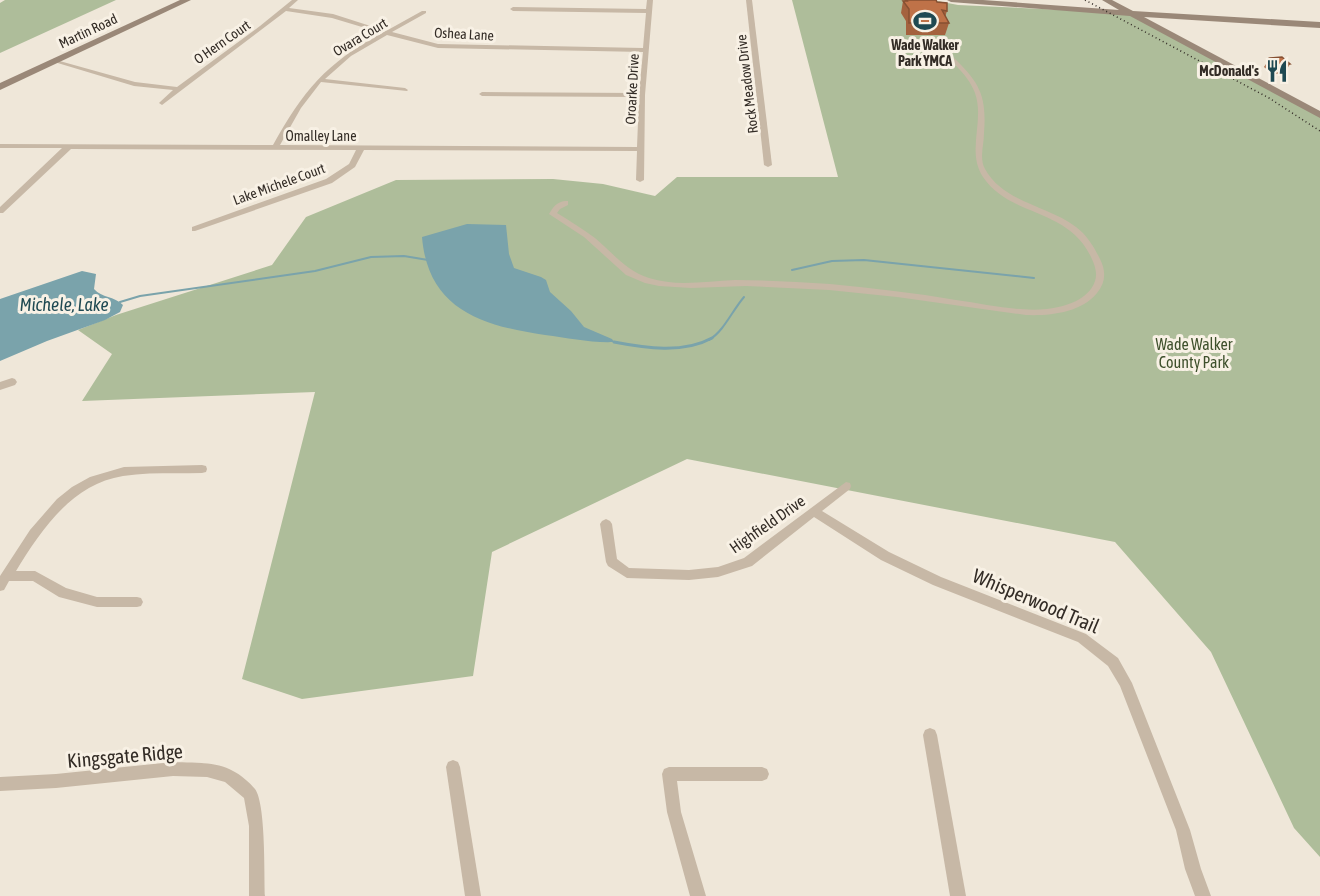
<svg xmlns="http://www.w3.org/2000/svg" width="1320" height="896" font-family="'Asap Condensed',sans-serif">
<style>
.green{fill:#aebd9a}
.water{fill:#7aa3ab}
.lines{fill:none;stroke-linecap:round;stroke-linejoin:round}
.stream-far1{stroke:#7aa3ab;stroke-width:2}
.stream{stroke:#7aa3ab;stroke-width:3}
.street{fill:#c7b8a6;fill-rule:evenodd}
.secondary{fill:#9a8878;fill-rule:evenodd}
.rail{stroke:#332c26;stroke-width:1.5;stroke-dasharray:1 3;stroke-linecap:butt}
.wall{fill:#a4623e}
.building{fill:#bf7248;stroke:#865032;stroke-width:1.5}
.labels{text-anchor:middle;stroke-width:6;stroke-linejoin:round;paint-order:stroke}
.far-street-label{font-size:14px;fill:#332c26;stroke:#f8f1e5}
.far-poi-label{font-size:14px;font-weight:bold;fill:#332c26;stroke:#f8f1e5}
.park-label{font-size:16px;fill:#3e502c;stroke:#f8f1e5}
.street-label{font-size:16px;fill:#332c26;stroke:#f8f1e5}
.water-label{font-size:18px;font-style:italic;fill:#1f4952;stroke:#f8f1e5}
.near-street-label{font-size:20px;fill:#332c26;stroke:#f8f1e5}
</style>
<rect width="100%" height="100%" fill="#efe7d9"/>
<!-- green -->
<g class="green">
<path d="M5,0H116L0,53V3Z"/>
<path d="M792,0H932L958,5L1127,13L1320,116V857L1294,828L1211,652L1115,542L687,459L492,552L473,676L302,699L242,679L315,392L82,401L112,354L78,330L116,315L272,265L306,217L396,180L553,179L603,184L655,196L677,177H838Z"/>
</g>
<!-- water -->
<g class="water">
<path d="M467,224L506,225L509,254L514,268L541,277L546,280L550,292L571,311L584,327L612,339L614,342C591,343 568,338 545,335C483,326 428,310 422,237Z"/>
<path d="M82,271L96,274L94,289C102,298 114,296 123,305L120,312L105,320L47,341L0,361V299Z"/>
</g>
<g class="lines">
<!-- stream-far1 -->
<g class="stream-far1">
<path d="M792,270L832,261L864,260L1034,278"/>
<path d="M120,302L140,296L315,271L371,257L404,256L428,260"/>
<path d="M709,340C724,331 732,311 744,297"/>
</g>
<!-- stream -->
<path class="stream" d="M614,342C645,348 683,354 712,338"/>
<!-- street -->
<g class="street">
<path d="M292,0H298L289,8L333,14L386,31L422,11H426V13L392,32L438,44L643,48L646,13L513,11L510,9L513,7L646,9L647,0H653L645,95L644,180L640,182L636,180L637,151L364,150L355,167L332,183L195,231H192V227L326,179L349,164L356,150L71,149L3,213H0V207L62,148H0V144L273,145C303,91 326,63 382,33L332,18L286,11L162,105L159,103L160,102L173,90L134,86L51,61L56,60L135,82L177,87L260,26ZM387,35L438,48L643,52L639,93L482,92L479,94L482,96L639,97L637,147L280,145L301,108L321,82L407,91L408,90L405,88L325,79L351,56Z"/>
<path d="M746,0H752L772,165L768,167L764,165Z"/>
<path d="M933,38C940,42 947,50 953,57C979,82 987,95 984,133C984,145 979,158 985,169C1004,203 1047,205 1076,227C1087,235 1094,247 1100,259C1106,271 1106,282 1097,293C1081,313 1049,316 1026,315L897,297L829,290L746,286L691,288L659,286L645,283L626,275L584,237L549,214C553,207 558,200 568,201V205L560,209L557,213C570,221 583,229 595,238C613,253 626,271 649,278C677,287 707,281 735,280C767,280 799,282 830,284C873,288 915,293 956,300C986,304 1017,312 1047,309C1064,307 1089,300 1095,281C1098,272 1094,263 1090,255C1066,208 1010,217 983,177C966,151 985,121 975,93C968,73 945,56 931,41V39Z"/>
<path d="M12,378L15,379L17,382L15,385L0,390V382Z"/>
<path d="M202,465L206,466L207,469L206,472L202,473C176,474 149,472 123,476C72,484 41,530 16,571H35L66,588L97,597H137L141,598L143,602L141,606L137,607H97L59,597L33,581H9L4,590L0,591V576L30,530L57,499L72,487L90,477L124,467Z"/>
<path d="M846,482L850,483L851,486L850,489L822,511L889,552L941,577L1086,634L1118,658L1132,683L1190,830L1201,869L1211,896H1195L1185,869L1176,830L1120,686L1108,666L1078,642L933,585L881,560L814,517L752,566L718,577L689,580L627,578L608,566L606,562L600,524L602,521L606,519L610,521L612,524L617,559L629,568L689,570L718,567L744,558Z"/>
<path d="M930,728L935,730L937,735L966,896H950L923,735L925,730Z"/>
<path d="M453,760L458,762L460,767L481,896H465L446,767L448,762Z"/>
<path d="M173,762C192,763 216,761 233,771C240,774 250,783 255,789C266,804 264,875 265,896H249V826L244,798L225,782L207,777L173,776L56,788L0,791V777L56,774Z"/>
<path d="M669,767H762L767,769L769,774L767,779L762,781H677L681,812L706,896H690L667,812L662,774L664,769Z"/>
</g>
<!-- secondary -->
<g class="secondary">
<path d="M180,0H191L0,90V83Z"/>
<path d="M947,0H983L1119,10L1102,0H1112L1133,11L1320,22V28L1144,17L1320,111V118L1130,16L951,2Z"/>
</g>
<!-- rail -->
<path class="rail" d="M1085,0L1269,98L1320,131"/>
</g>
<!-- wall -->
<g class="wall">
<path d="M905,0H936L937,2L947,11L945,17L949,23L945,35H906V21L901,13L903,1Z"/>
<path d="M1270,58L1290,64L1284,74H1273L1264,67Z"/>
</g>
<!-- building -->
<g class="building">
<path d="M906,0H936L937,2L947,3V11L942,10L949,23H909V9L903,1H907Z"/>
<path d="M1282,57L1290,64L1278,65L1270,58Z"/>
</g>
<!-- icons -->
<defs>
<g id="stadium-bare" transform="scale(1.8)"><path d="M0-5a6.5 5 0 1 0 0 10a6.5 5 0 1 0 0-10ZM-3.5-1.8h7v3.6h-7Z" fill="#1f4952" stroke="#f8f1e5" stroke-width="2.5" paint-order="stroke"/></g>
<g id="restaurant-bare" transform="scale(1.8)"><path d="M-5-6h1v4h1v-4h1v4h1v-4h1v5L-1.5 .5V6h-2V.5L-5-1ZM5-6V6H3V1.5H1.5Q1.5-4 5-6Z" fill="#1f4952" stroke="#f8f1e5" stroke-width="2.5" paint-order="stroke"/></g>
</defs>
<g fill-rule="evenodd">
<use href="#stadium-bare" x="925" y="21"/>
<use href="#restaurant-bare" x="1277" y="71"/>
</g>
<g class="labels">
<!-- far-street labels -->
<g class="far-street-label">
<text transform="translate(88 31) rotate(-25)" y="5">Martin Road</text>
<text transform="translate(464 34) rotate(3)" y="5">Oshea Lane</text>
<text transform="translate(360 37) rotate(-31)" y="5">Ovara Court</text>
<text transform="translate(222 42) rotate(-35)" y="5">O Hern Court</text>
<text transform="translate(747 84) rotate(-97)" y="5">Rock Meadow Drive</text>
<text transform="translate(632 89) rotate(-87)" y="5">Oroarke Drive</text>
<text x="321" y="141">Omalley Lane</text>
<text transform="translate(279 184) rotate(-20)" y="5">Lake Michele Court</text>
</g>
<!-- far-poi labels -->
<g class="far-poi-label">
<text x="925" y="50">Wade Walker<tspan x="925" dy="16">Park YMCA</tspan></text>
<text x="1259" y="76" text-anchor="end">McDonald's</text>
</g>
<!-- park labels -->
<g class="park-label">
<text x="1194" y="350">Wade Walker<tspan x="1194" dy="18">County Park</tspan></text>
</g>
<!-- street labels -->
<g class="street-label">
<text transform="translate(767 524) rotate(-35)" y="6">Highfield Drive</text>
</g>
<!-- water labels -->
<g class="water-label">
<text x="64" y="311">Michele, Lake</text>
</g>
<!-- near-street labels -->
<g class="near-street-label">
<text transform="translate(1036 601) rotate(23)" y="7">Whisperwood Trail</text>
<text transform="translate(125 756) rotate(-5)" y="7">Kingsgate Ridge</text>
</g>
</g>
</svg>
